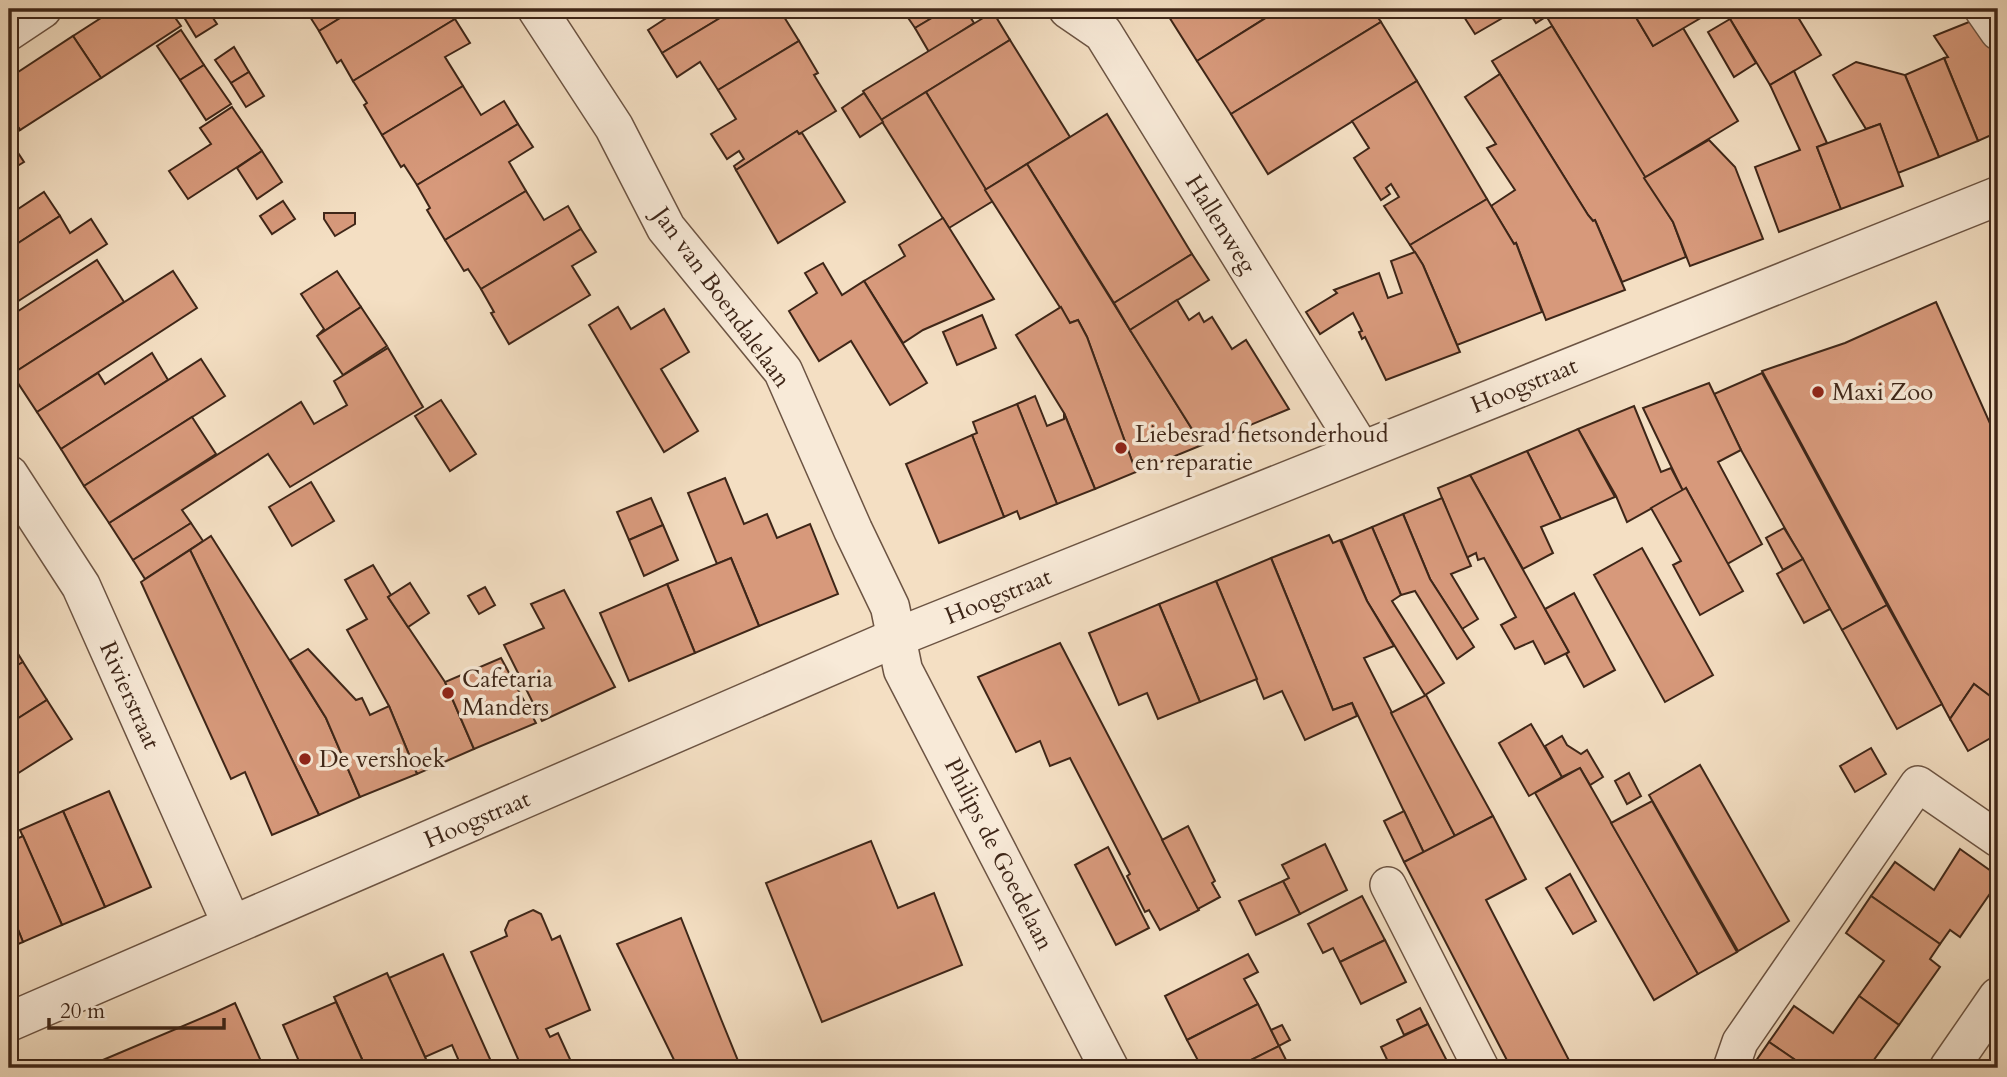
<svg xmlns="http://www.w3.org/2000/svg" width="2007" height="1077" font-family="Cardo,serif">
<style>
.building{fill:#d7997b;stroke:#3e2618;stroke-width:2}
.lines{fill:none;stroke-linecap:round;stroke-linejoin:round}
.service-casing{stroke:#6c5443;stroke-width:38}
.minor-casing{stroke:#6c5443;stroke-width:41}
.tertiary-casing{stroke:#6c5443;stroke-width:41}
.service{stroke:#f8ead8;stroke-width:35}
.minor{stroke:#f8ead8;stroke-width:38}
.tertiary{stroke:#f8ead8;stroke-width:38}
.poi-dot{fill:#8f2418;stroke:#f8ead8;stroke-width:2.5}
.labels{text-anchor:middle;stroke-width:7;stroke-linejoin:round;paint-order:stroke}
.street-label{font-size:24px;fill:#3e2618;stroke:#f8ead8}
.poi-label{font-size:24px;fill:#3e2618;stroke:#f8ead8;text-anchor:start}
</style>
<rect width="100%" height="100%" fill="#f4dfc3"/>
<filter id="stains"><feTurbulence type="fractalNoise" baseFrequency=".00286" numOctaves="4"/><feColorMatrix values="0 0 0 0 .2 0 0 0 0 .09 0 0 0 0 .02 0 0 0 .5 -.17"/></filter>
<radialGradient id="worn" r=".72"><stop offset=".6" stop-color="#630" stop-opacity="0"/><stop offset="1" stop-color="#630" stop-opacity=".3"/></radialGradient>
<!-- building -->
<g class="building">
<path d="M115,9H169L181,26L101,78L73,36Z"/>
<path d="M179,9H207L217,24L196,37Z"/>
<path d="M305,9H355L319,31Z"/>
<path d="M355,9H449L455,19L353,81L341,60L337,63L319,31Z"/>
<path d="M667,9H735L662,53L648,30L671,15Z"/>
<path d="M735,9H773L777,14L781,12L799,41L718,90L700,62L677,77L662,53Z"/>
<path d="M902,9H947L915,28Z"/>
<path d="M947,9H965L974,23L929,52L915,28Z"/>
<path d="M1164,9H1280L1197,61Z"/>
<path d="M1280,9H1372L1381,22L1231,114L1197,61Z"/>
<path d="M1459,9H1518L1475,34Z"/>
<path d="M1527,9H1542L1547,16L1536,23Z"/>
<path d="M1542,9H1631L1653,46L1683,28L1738,121L1644,178Z"/>
<path d="M1631,9H1716L1653,46Z"/>
<path d="M1724,9H1793L1821,55L1770,85Z"/>
<path d="M993,12L1010,40L881,120L863,91Z"/>
<path d="M455,19L470,43L445,57L463,86L382,135L364,105L367,103L353,81Z"/>
<path d="M1730,19L1756,63L1734,77L1708,32Z"/>
<path d="M1974,20L1989,41L1998,62V132L1978,141L1944,58L1948,57L1934,36Z"/>
<path d="M1381,22L1417,81L1268,174L1231,114Z"/>
<path d="M1552,26L1673,222L1686,257L1622,282L1595,220L1593,221L1588,215L1492,61Z"/>
<path d="M181,30L204,65L180,80L157,46Z"/>
<path d="M73,36L101,78L20,130L9,113V78Z"/>
<path d="M1010,40L1070,137L985,190L926,92Z"/>
<path d="M799,41L818,73L814,75L836,111L799,134L797,131L736,170L734,166L744,159L739,151L727,159L711,134L736,119L718,90Z"/>
<path d="M234,47L249,72L231,83L215,60Z"/>
<path d="M1944,58L1978,141L1939,157L1905,75Z"/>
<path d="M1856,62L1905,75L1939,157L1898,173L1880,124L1866,129L1833,75Z"/>
<path d="M204,65L231,104L206,120L180,80Z"/>
<path d="M1794,71L1827,143L1817,147L1841,209L1779,232L1755,167L1800,150L1770,85Z"/>
<path d="M249,72L264,96L246,107L231,83Z"/>
<path d="M1500,74L1588,215L1593,221L1595,220L1625,290L1546,320L1516,243L1514,244L1491,206L1515,190L1487,148L1496,144L1465,97Z"/>
<path d="M1417,81L1487,199L1410,245L1384,206L1399,197L1391,184L1386,188L1390,194L1381,200L1354,158L1369,148L1352,121Z"/>
<path d="M463,86L481,115L504,101L518,124L417,185L404,165L401,167L382,135Z"/>
<path d="M926,92L993,201L949,228L881,120Z"/>
<path d="M864,93L883,122L860,137L842,108Z"/>
<path d="M232,107L262,151L188,199L169,171L211,144L200,128Z"/>
<path d="M9,113L20,130L9,137Z"/>
<path d="M1107,114L1192,254L1114,303L1027,164Z"/>
<path d="M518,124L533,147L509,162L526,191L445,240L427,210L430,208L417,185Z"/>
<path d="M1880,124L1903,186L1841,209L1817,147Z"/>
<path d="M797,131L799,134L802,133L845,202L778,243L736,170Z"/>
<path d="M9,139L24,162L9,171Z"/>
<path d="M1709,140L1735,167L1763,239L1690,266L1673,222L1644,178Z"/>
<path d="M262,151L282,182L257,199L237,168Z"/>
<path d="M1027,164L1130,330L1202,445L1136,472L1087,337L1078,320L1070,323L985,190Z"/>
<path d="M526,191L544,220L568,206L581,229L481,289L468,269L464,271L445,240Z"/>
<path d="M44,192L60,216L9,249V215Z"/>
<path d="M1487,199L1514,244L1516,243L1542,312L1457,345L1423,265L1410,245Z"/>
<path d="M283,201L295,219L272,234L260,216Z"/>
<path d="M324,213H355V224L335,236L324,219Z"/>
<path d="M60,216L70,233L91,219L107,244L9,307V249Z"/>
<path d="M943,218L994,299L923,330L903,343L864,281L905,256L899,245Z"/>
<path d="M581,229L596,252L572,266L590,295L509,344L491,313L494,312L481,289Z"/>
<path d="M1415,252L1423,265L1460,352L1386,380L1365,337L1362,339L1359,332L1362,331L1353,313L1320,334L1306,312L1337,293L1334,290L1379,273L1388,298L1402,293L1391,261Z"/>
<path d="M1192,254L1209,280L1130,330L1114,303Z"/>
<path d="M97,260L124,302L12,374L9,369V317Z"/>
<path d="M823,263L842,295L864,281L927,383L890,405L851,341L819,361L789,311L817,293L805,273Z"/>
<path d="M173,271L197,308L37,412L12,374Z"/>
<path d="M337,271L361,307L317,336L324,329L301,294Z"/>
<path d="M1177,300L1189,320L1199,313L1204,322L1212,317L1232,349L1246,340L1289,409L1202,445L1130,330Z"/>
<path d="M1936,302L1996,437L1998,436V702L1974,684L1950,719L1762,371L1845,343Z"/>
<path d="M361,307L387,346L343,375L317,336Z"/>
<path d="M618,307L631,329L664,309L689,352L661,369L698,431L664,452L589,325Z"/>
<path d="M1061,307L1070,323L1078,320L1087,337L1136,472L1095,489L1064,413L1016,335Z"/>
<path d="M982,315L996,348L957,365L943,332Z"/>
<path d="M388,348L423,407L290,487L268,454L182,510L191,523L133,560L109,523L301,402L314,424L347,405L334,381Z"/>
<path d="M152,353L168,380L61,449L37,412L98,373L105,384Z"/>
<path d="M201,359L225,396L84,486L61,449Z"/>
<path d="M1762,373L1887,605L1842,630L1741,450L1714,394Z"/>
<path d="M1709,383L1741,450L1718,462L1762,544L1727,564L1686,488L1683,491L1643,408Z"/>
<path d="M1035,396L1047,426L1064,419V413L1095,489L1057,504L1017,404Z"/>
<path d="M441,400L476,454L450,471L415,416Z"/>
<path d="M1017,404L1057,504L1020,519L1017,511L1004,517L972,435L977,433L973,422Z"/>
<path d="M1634,406L1661,472L1671,468L1683,491L1627,522L1616,496L1578,429Z"/>
<path d="M192,417L216,454L109,523L84,486Z"/>
<path d="M1578,429L1615,497L1561,519L1527,451Z"/>
<path d="M972,435L1004,517L939,543L906,464Z"/>
<path d="M1527,451L1561,519L1541,527L1553,553L1523,569L1470,475Z"/>
<path d="M1470,475L1569,652L1545,664L1533,641L1515,649L1501,625L1516,617L1484,558L1478,560L1476,553L1466,558L1438,488Z"/>
<path d="M725,478L744,524L767,514L777,538L810,524L838,594L759,626L731,558L717,564L688,493Z"/>
<path d="M311,482L334,521L292,546L269,507Z"/>
<path d="M1686,488L1743,591L1700,615L1673,565L1681,561L1651,508Z"/>
<path d="M651,498L663,525L629,540L617,512Z"/>
<path d="M1442,498L1471,566L1451,574L1478,619L1462,629L1430,579L1403,514Z"/>
<path d="M1403,514L1430,579L1474,647L1457,659L1415,591L1401,595L1372,527Z"/>
<path d="M191,523L203,541L145,579L133,560Z"/>
<path d="M663,525L678,560L644,576L629,540Z"/>
<path d="M1372,527L1401,595L1392,601L1444,683L1425,695L1367,601L1341,540Z"/>
<path d="M1784,528L1803,559L1783,570L1766,538Z"/>
<path d="M1329,535L1333,543L1340,540L1367,601L1394,646L1364,658L1455,836L1424,853L1352,703L1333,710L1271,558Z"/>
<path d="M211,536L326,718L360,797L319,815L190,550Z"/>
<path d="M1642,548L1713,675L1665,702L1594,575Z"/>
<path d="M190,550L319,815L272,835L245,772L231,779L141,582Z"/>
<path d="M731,558L759,626L695,653L667,584Z"/>
<path d="M1271,558L1333,710L1352,703L1357,716L1305,740L1282,691L1264,699L1216,581Z"/>
<path d="M1803,559L1830,609L1804,623L1777,574Z"/>
<path d="M373,565L391,595L388,597L445,682L474,749L417,774L389,706L347,630L367,619L345,580Z"/>
<path d="M1216,581L1257,679L1200,702L1159,604Z"/>
<path d="M410,583L429,613L408,627L388,597Z"/>
<path d="M667,584L695,653L629,681L600,613Z"/>
<path d="M485,587L495,605L479,614L468,596Z"/>
<path d="M564,590L615,687L542,721L504,645L544,628L531,604Z"/>
<path d="M1574,593L1615,670L1584,687L1566,654L1569,652L1545,609Z"/>
<path d="M1159,604L1200,702L1158,719L1147,693L1119,705L1089,633Z"/>
<path d="M1887,605L1942,704L1897,729L1842,630Z"/>
<path d="M9,639L23,662L9,670Z"/>
<path d="M1060,643L1199,910L1160,930L1149,910L1145,912L1127,876L1130,874L1070,758L1050,766L1040,741L1016,752L978,677Z"/>
<path d="M308,649L356,700L362,698L370,715L389,706L417,774L360,797L326,718L290,660Z"/>
<path d="M501,658L536,723L474,749L445,682Z"/>
<path d="M23,662L47,700L9,724V670Z"/>
<path d="M1974,684L1998,702V737L1996,735L1968,751L1950,719Z"/>
<path d="M1426,695L1493,816L1455,836L1391,713Z"/>
<path d="M47,700L72,739L9,779V724Z"/>
<path d="M1531,724L1562,777L1529,796L1499,743Z"/>
<path d="M1562,736L1567,745L1581,754L1587,750L1603,777L1590,785L1580,768L1562,777L1545,746Z"/>
<path d="M1871,748L1886,774L1855,792L1840,766Z"/>
<path d="M1700,765L1789,921L1738,951L1649,795Z"/>
<path d="M1580,768L1698,974L1654,1000L1535,793Z"/>
<path d="M1629,773L1641,796L1627,804L1615,781Z"/>
<path d="M109,791L151,887L105,907L63,811Z"/>
<path d="M1652,801L1737,952L1698,974L1611,823Z"/>
<path d="M63,811L105,907L62,925L20,830Z"/>
<path d="M1404,811L1424,853L1404,862L1384,821Z"/>
<path d="M1493,816L1526,879L1486,900L1573,1068H1511L1404,862Z"/>
<path d="M1188,826L1215,881L1212,883L1220,897L1198,909L1162,840Z"/>
<path d="M23,836L62,925L23,942L9,907V842Z"/>
<path d="M871,841L898,908L934,893L962,965L822,1022L766,883Z"/>
<path d="M1325,844L1347,890L1300,914L1283,881L1289,878L1282,865Z"/>
<path d="M1108,847L1149,928L1116,945L1075,865Z"/>
<path d="M1960,849L1998,876V882L1960,937L1950,930L1940,944L1871,896L1895,862L1934,890Z"/>
<path d="M1570,874L1596,921L1573,934L1546,888Z"/>
<path d="M1283,881L1300,914L1256,935L1239,901Z"/>
<path d="M1362,896L1385,940L1340,962L1333,948L1323,953L1308,924Z"/>
<path d="M1871,896L1940,944L1930,959L1940,967L1899,1025L1859,996L1884,961L1846,933Z"/>
<path d="M9,907L23,942L9,948Z"/>
<path d="M533,910L541,914L552,940L560,936L590,1010L546,1029L550,1037L558,1033L574,1068H522L471,952L507,936L505,930L509,921Z"/>
<path d="M681,918L721,1019L741,1068H678L617,944Z"/>
<path d="M1385,940L1406,982L1361,1004L1340,962Z"/>
<path d="M443,954L494,1068H462L452,1045L425,1057L389,978Z"/>
<path d="M1248,954L1258,972L1244,979L1258,1004L1187,1040L1165,996Z"/>
<path d="M387,973L425,1057L430,1068H366L334,997Z"/>
<path d="M1859,996L1899,1025L1868,1068H1807L1769,1042L1794,1006L1833,1033Z"/>
<path d="M336,1002L366,1068H302L283,1025Z"/>
<path d="M235,1003L264,1068H84L216,1012Z"/>
<path d="M1258,1004L1279,1046L1235,1068H1202L1187,1040Z"/>
<path d="M1420,1008L1428,1024L1404,1035L1397,1020Z"/>
<path d="M1428,1024L1449,1065L1443,1068H1391L1381,1047Z"/>
<path d="M1282,1025L1290,1040L1279,1046L1271,1030Z"/>
<path d="M1769,1042L1807,1068H1751Z"/>
<path d="M1279,1046L1290,1068H1235Z"/>
</g>
<g class="lines">
<!-- service casing -->
<g class="service-casing">
<g id="service">
<path d="M1982,9L1998,32"/>
<path d="M1388,885L1481,1068"/>
<path d="M1731,1068L1740,1042L1918,784L1998,839"/>
</g>
</g>
<!-- minor casing -->
<g class="minor-casing">
<g id="minor">
<path d="M537,9L614,127L666,228L783,371L853,530L890,607L903,670L1109,1068"/>
<path d="M1068,9L1103,33L1361,450"/>
<path d="M9,31L42,9"/>
<path d="M9,475L81,586L232,925"/>
<path d="M1949,1068L1998,997"/>
</g>
</g>
<!-- tertiary casing -->
<g class="tertiary-casing">
<path id="tertiary" d="M9,1022L895,638L1998,196"/>
</g>
<!-- service -->
<use href="#service" class="service"/>
<!-- minor -->
<use href="#minor" class="minor"/>
<!-- tertiary -->
<use href="#tertiary" class="tertiary"/>
</g>
<!-- markers -->
<g class="poi-dot">
<circle cx="1818" cy="392" r="7"/>
<circle cx="1121" cy="448" r="7"/>
<circle cx="448" cy="693" r="7"/>
<circle cx="305" cy="759" r="7"/>
</g>
<g class="labels">
<!-- street labels -->
<g class="street-label">
<text transform="translate(1221 224) rotate(58)" y="8">Hallenweg</text>
<text transform="translate(722 297) rotate(54)" y="8">Jan van Boendalelaan</text>
<text transform="translate(1524 385) rotate(-22)" y="8">Hoogstraat</text>
<text transform="translate(998 596) rotate(-22)" y="8">Hoogstraat</text>
<text transform="translate(130 695) rotate(66)" y="8">Rivierstraat</text>
<text transform="translate(477 819) rotate(-23)" y="8">Hoogstraat</text>
<text transform="translate(999 854) rotate(63)" y="8">Philips de Goedelaan</text>
</g>
<!-- poi labels -->
<g class="poi-label">
<text x="1832" y="400">Maxi Zoo</text>
<text x="1135" y="442">Liebesrad fietsonderhoud<tspan x="1135" dy="28">en reparatie</tspan></text>
<text x="462" y="687">Cafetaria<tspan x="462" dy="28">Manders</tspan></text>
<text x="319" y="767">De vershoek</text>
</g>
</g>
<!-- margin -->
<rect width="2007" height="1077" fill="none" stroke="#f4dfc3" stroke-width="35"/>
<rect x="10" y="10" width="1986" height="1056" fill="none" stroke="#3e2618" stroke-width="3.5"/>
<rect x="18" y="18" width="1972" height="1042" fill="none" stroke="#3e2618" stroke-width="2"/>
<!-- scale -->
<path d="M49 1018v10h175v-10" fill="none" stroke="#3e2618" stroke-width="3.5"/>
<text x="60" y="1018" font-size="21" fill="#3e2618" stroke="#f8ead8" stroke-width="5" paint-order="stroke">20 m</text>
<rect width="100%" height="100%" filter="url(#stains)"/>
<rect width="100%" height="100%" fill="url(#worn)"/>
</svg>
